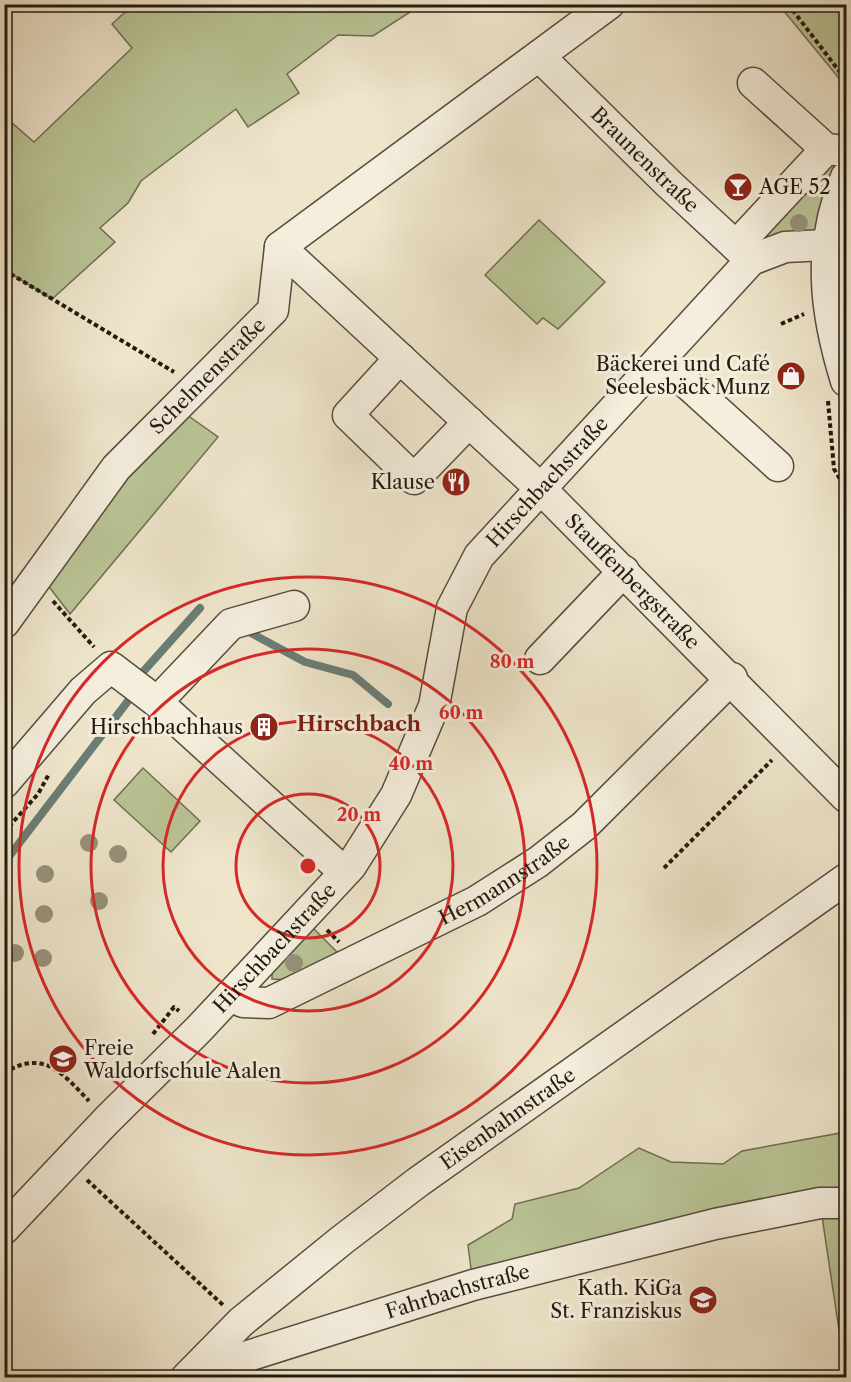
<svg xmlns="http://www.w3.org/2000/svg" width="851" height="1382" font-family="'Libre Caslon Text',serif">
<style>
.green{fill:#bac496;stroke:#6e6f53;stroke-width:1.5}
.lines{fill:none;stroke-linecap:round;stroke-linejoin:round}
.stream{stroke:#6a7d74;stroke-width:8}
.minor-casing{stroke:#564d3f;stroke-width:33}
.path{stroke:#231a10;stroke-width:4;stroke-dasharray:4.5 3;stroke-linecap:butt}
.minor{stroke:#f4eedd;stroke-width:30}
.tree{fill:#97917a}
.ring{fill:none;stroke:#d62828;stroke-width:3}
.labels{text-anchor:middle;stroke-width:6;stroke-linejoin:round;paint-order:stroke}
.street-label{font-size:20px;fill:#231a10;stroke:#f4eedd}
.poi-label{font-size:20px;fill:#231a10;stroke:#f4eedd;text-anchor:end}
.neighbourhood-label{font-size:21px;font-weight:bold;fill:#7a1f14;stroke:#f4eedd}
.centre{fill:#d62828;stroke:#f4eedd;stroke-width:3}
.ring-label{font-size:18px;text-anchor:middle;font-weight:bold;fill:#d62828;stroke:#f4eedd;stroke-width:6;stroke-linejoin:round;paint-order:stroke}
</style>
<rect width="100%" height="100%" fill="#eee5cb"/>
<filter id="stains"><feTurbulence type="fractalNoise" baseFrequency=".00333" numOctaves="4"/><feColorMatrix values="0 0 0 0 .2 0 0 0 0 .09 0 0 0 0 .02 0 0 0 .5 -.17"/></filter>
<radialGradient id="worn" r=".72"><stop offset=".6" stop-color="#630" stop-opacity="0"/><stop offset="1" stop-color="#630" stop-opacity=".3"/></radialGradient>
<!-- green -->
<g class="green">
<path d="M134,4L421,5L373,36L338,35L287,74L299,93L248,127L236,109L141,181L128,203L100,228L115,242L52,299L5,270V117L34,142L132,48L112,24Z"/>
<path d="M779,5H846V87Z"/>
<path d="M828,153L846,155L820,239L740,246Z"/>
<path d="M539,220L605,282L558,329L543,318L537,324L485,275Z"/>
<path d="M183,412L218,437L70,614L43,579L111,482Z"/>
<path d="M143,768L200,821L171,852L114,800Z"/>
<path d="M313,928L341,956L289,980L272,979V968Z"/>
<path d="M846,1132V1327L839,1330L820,1203L473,1285L468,1245L512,1219L515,1204L579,1188L639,1148L671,1162L723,1164L742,1151Z"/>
</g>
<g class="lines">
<!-- stream -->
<g class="stream">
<path d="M249,632L305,662L353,675L388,704"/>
<path d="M142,673L200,608"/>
<path d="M4,863L128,701"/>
</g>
<!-- minor casing -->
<g class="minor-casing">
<g id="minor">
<path id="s1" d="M540,57L668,183L751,260"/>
<path d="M753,83L826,149"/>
<path d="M846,177C817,247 824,310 846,381"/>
<path d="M736,246L826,149L846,151"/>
<path id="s2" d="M280,247L540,488L846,797"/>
<path d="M400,358L348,415L414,479L469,422"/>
<path d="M660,359L778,466"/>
<path id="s3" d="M4,623L116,468L273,310L280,247L609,4"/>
<path d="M540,659L624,571"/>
<path d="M157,702L231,624L294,606"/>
<path d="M4,783L83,691L111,667L157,702L344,872"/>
<path id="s4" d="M230,996L243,1002L269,1003L477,901L538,862L584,826L732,678"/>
<path id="s5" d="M4,1229L107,1120L199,1029L351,866L396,795L434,706L452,608L479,556L751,260L785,247L826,245"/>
<path id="s6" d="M194,1373L473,1285L715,1224L820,1203H846"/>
<path id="s7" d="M186,1378L241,1322L342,1240L418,1182L846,879"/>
</g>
</g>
<!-- path -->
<g class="path">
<path d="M788,4L846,80"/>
<path d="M4,270L174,372"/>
<path d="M781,324L804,314"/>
<path d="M828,401L834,469L846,489"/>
<path d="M53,601L94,647"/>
<path d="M4,832L38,794L49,774"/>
<path d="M664,868L772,760"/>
<path d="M327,930L339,942"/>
<path d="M153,1034L174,1007L179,1011"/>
<path d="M4,1073C44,1048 63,1074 89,1101"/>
<path d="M87,1180L223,1305"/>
</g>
<!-- minor -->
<use href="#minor" class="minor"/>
</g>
<!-- trees -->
<g class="tree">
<circle cx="799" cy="223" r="9"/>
<circle cx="89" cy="843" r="9"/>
<circle cx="118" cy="854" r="9"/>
<circle cx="45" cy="874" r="9"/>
<circle cx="99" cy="901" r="9"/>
<circle cx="44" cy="914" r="9"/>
<circle cx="15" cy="953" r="9"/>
<circle cx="43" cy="958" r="9"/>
<circle cx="294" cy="963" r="9"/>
</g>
<!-- distance rings -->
<g class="ring">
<circle cx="308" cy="866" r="72"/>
<circle cx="308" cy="866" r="145"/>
<circle cx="308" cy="866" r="217"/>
<circle cx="308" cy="866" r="289"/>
</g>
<!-- icons -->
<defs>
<g id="bar-disc" transform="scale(1.5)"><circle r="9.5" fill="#8f2418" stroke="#f4eedd"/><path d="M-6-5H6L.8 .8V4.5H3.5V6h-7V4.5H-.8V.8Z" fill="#fff"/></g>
<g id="shop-disc" transform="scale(1.5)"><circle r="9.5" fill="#8f2418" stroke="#f4eedd"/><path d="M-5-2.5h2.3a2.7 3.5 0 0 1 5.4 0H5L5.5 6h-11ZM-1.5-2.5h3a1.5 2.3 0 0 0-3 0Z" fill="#fff"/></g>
<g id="restaurant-disc" transform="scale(1.5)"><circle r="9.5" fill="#8f2418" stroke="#f4eedd"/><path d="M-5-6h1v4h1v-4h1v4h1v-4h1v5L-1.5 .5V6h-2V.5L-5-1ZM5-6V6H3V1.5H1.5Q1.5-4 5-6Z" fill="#fff"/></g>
<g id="building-disc" transform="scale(1.5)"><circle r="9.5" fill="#8f2418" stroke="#f4eedd"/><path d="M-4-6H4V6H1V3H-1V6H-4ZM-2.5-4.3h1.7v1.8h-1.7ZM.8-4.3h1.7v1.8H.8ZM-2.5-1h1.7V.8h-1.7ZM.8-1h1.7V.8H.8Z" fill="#fff"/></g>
<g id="school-disc" transform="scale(1.5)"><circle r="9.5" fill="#8f2418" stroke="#f4eedd"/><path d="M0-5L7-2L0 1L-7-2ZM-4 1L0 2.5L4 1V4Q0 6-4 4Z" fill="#fff"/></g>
</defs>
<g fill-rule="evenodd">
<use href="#bar-disc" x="738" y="187"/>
<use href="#shop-disc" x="791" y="376"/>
<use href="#restaurant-disc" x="456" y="482"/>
<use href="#building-disc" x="264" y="727"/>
<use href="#school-disc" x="63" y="1059"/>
<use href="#school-disc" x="703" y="1300"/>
</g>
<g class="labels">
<!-- street labels -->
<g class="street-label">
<text dy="7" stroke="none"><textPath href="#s1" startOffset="147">Braunenstraße</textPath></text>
<text dy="7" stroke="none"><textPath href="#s3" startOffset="321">Schelmenstraße</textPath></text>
<text dy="7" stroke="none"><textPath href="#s5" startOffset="942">Hirschbachstraße</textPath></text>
<text dy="7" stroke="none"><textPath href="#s2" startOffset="486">Stauffenbergstraße</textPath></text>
<text dy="7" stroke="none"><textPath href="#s4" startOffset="306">Hermannstraße</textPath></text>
<text dy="7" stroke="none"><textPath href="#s5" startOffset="390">Hirschbachstraße</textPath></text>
<text dy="7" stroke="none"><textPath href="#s7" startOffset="414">Eisenbahnstraße</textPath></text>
<text dy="7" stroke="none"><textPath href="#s6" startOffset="276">Fahrbachstraße</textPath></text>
</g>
<!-- poi labels -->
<g class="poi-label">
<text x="759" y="194" text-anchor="start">AGE 52</text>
<text x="770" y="371">Bäckerei und Café<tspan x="770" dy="23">Seelesbäck Munz</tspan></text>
<text x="435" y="489">Klause</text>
<text x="243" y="734">Hirschbachhaus</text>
<text x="84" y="1055" text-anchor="start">Freie<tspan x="84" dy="23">Waldorfschule Aalen</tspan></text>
<text x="682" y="1295">Kath. KiGa<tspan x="682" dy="23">St. Franziskus</tspan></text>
</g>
<!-- neighbourhood labels -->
<g class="neighbourhood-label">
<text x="359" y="731">Hirschbach</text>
</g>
</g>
<circle cx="308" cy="866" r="9" class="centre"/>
<g class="ring-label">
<text x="512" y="668">80 m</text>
<text x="461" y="719">60 m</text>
<text x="411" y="770">40 m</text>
<text x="359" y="821">20 m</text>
</g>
<!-- margin -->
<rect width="851" height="1382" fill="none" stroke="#eee5cb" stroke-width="24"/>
<rect x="6" y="6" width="839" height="1370" fill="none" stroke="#231a10" stroke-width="3"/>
<rect x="12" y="12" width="827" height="1358" fill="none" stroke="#231a10" stroke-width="1.5"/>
<rect width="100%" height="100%" filter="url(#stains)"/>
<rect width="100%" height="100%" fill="url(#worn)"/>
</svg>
